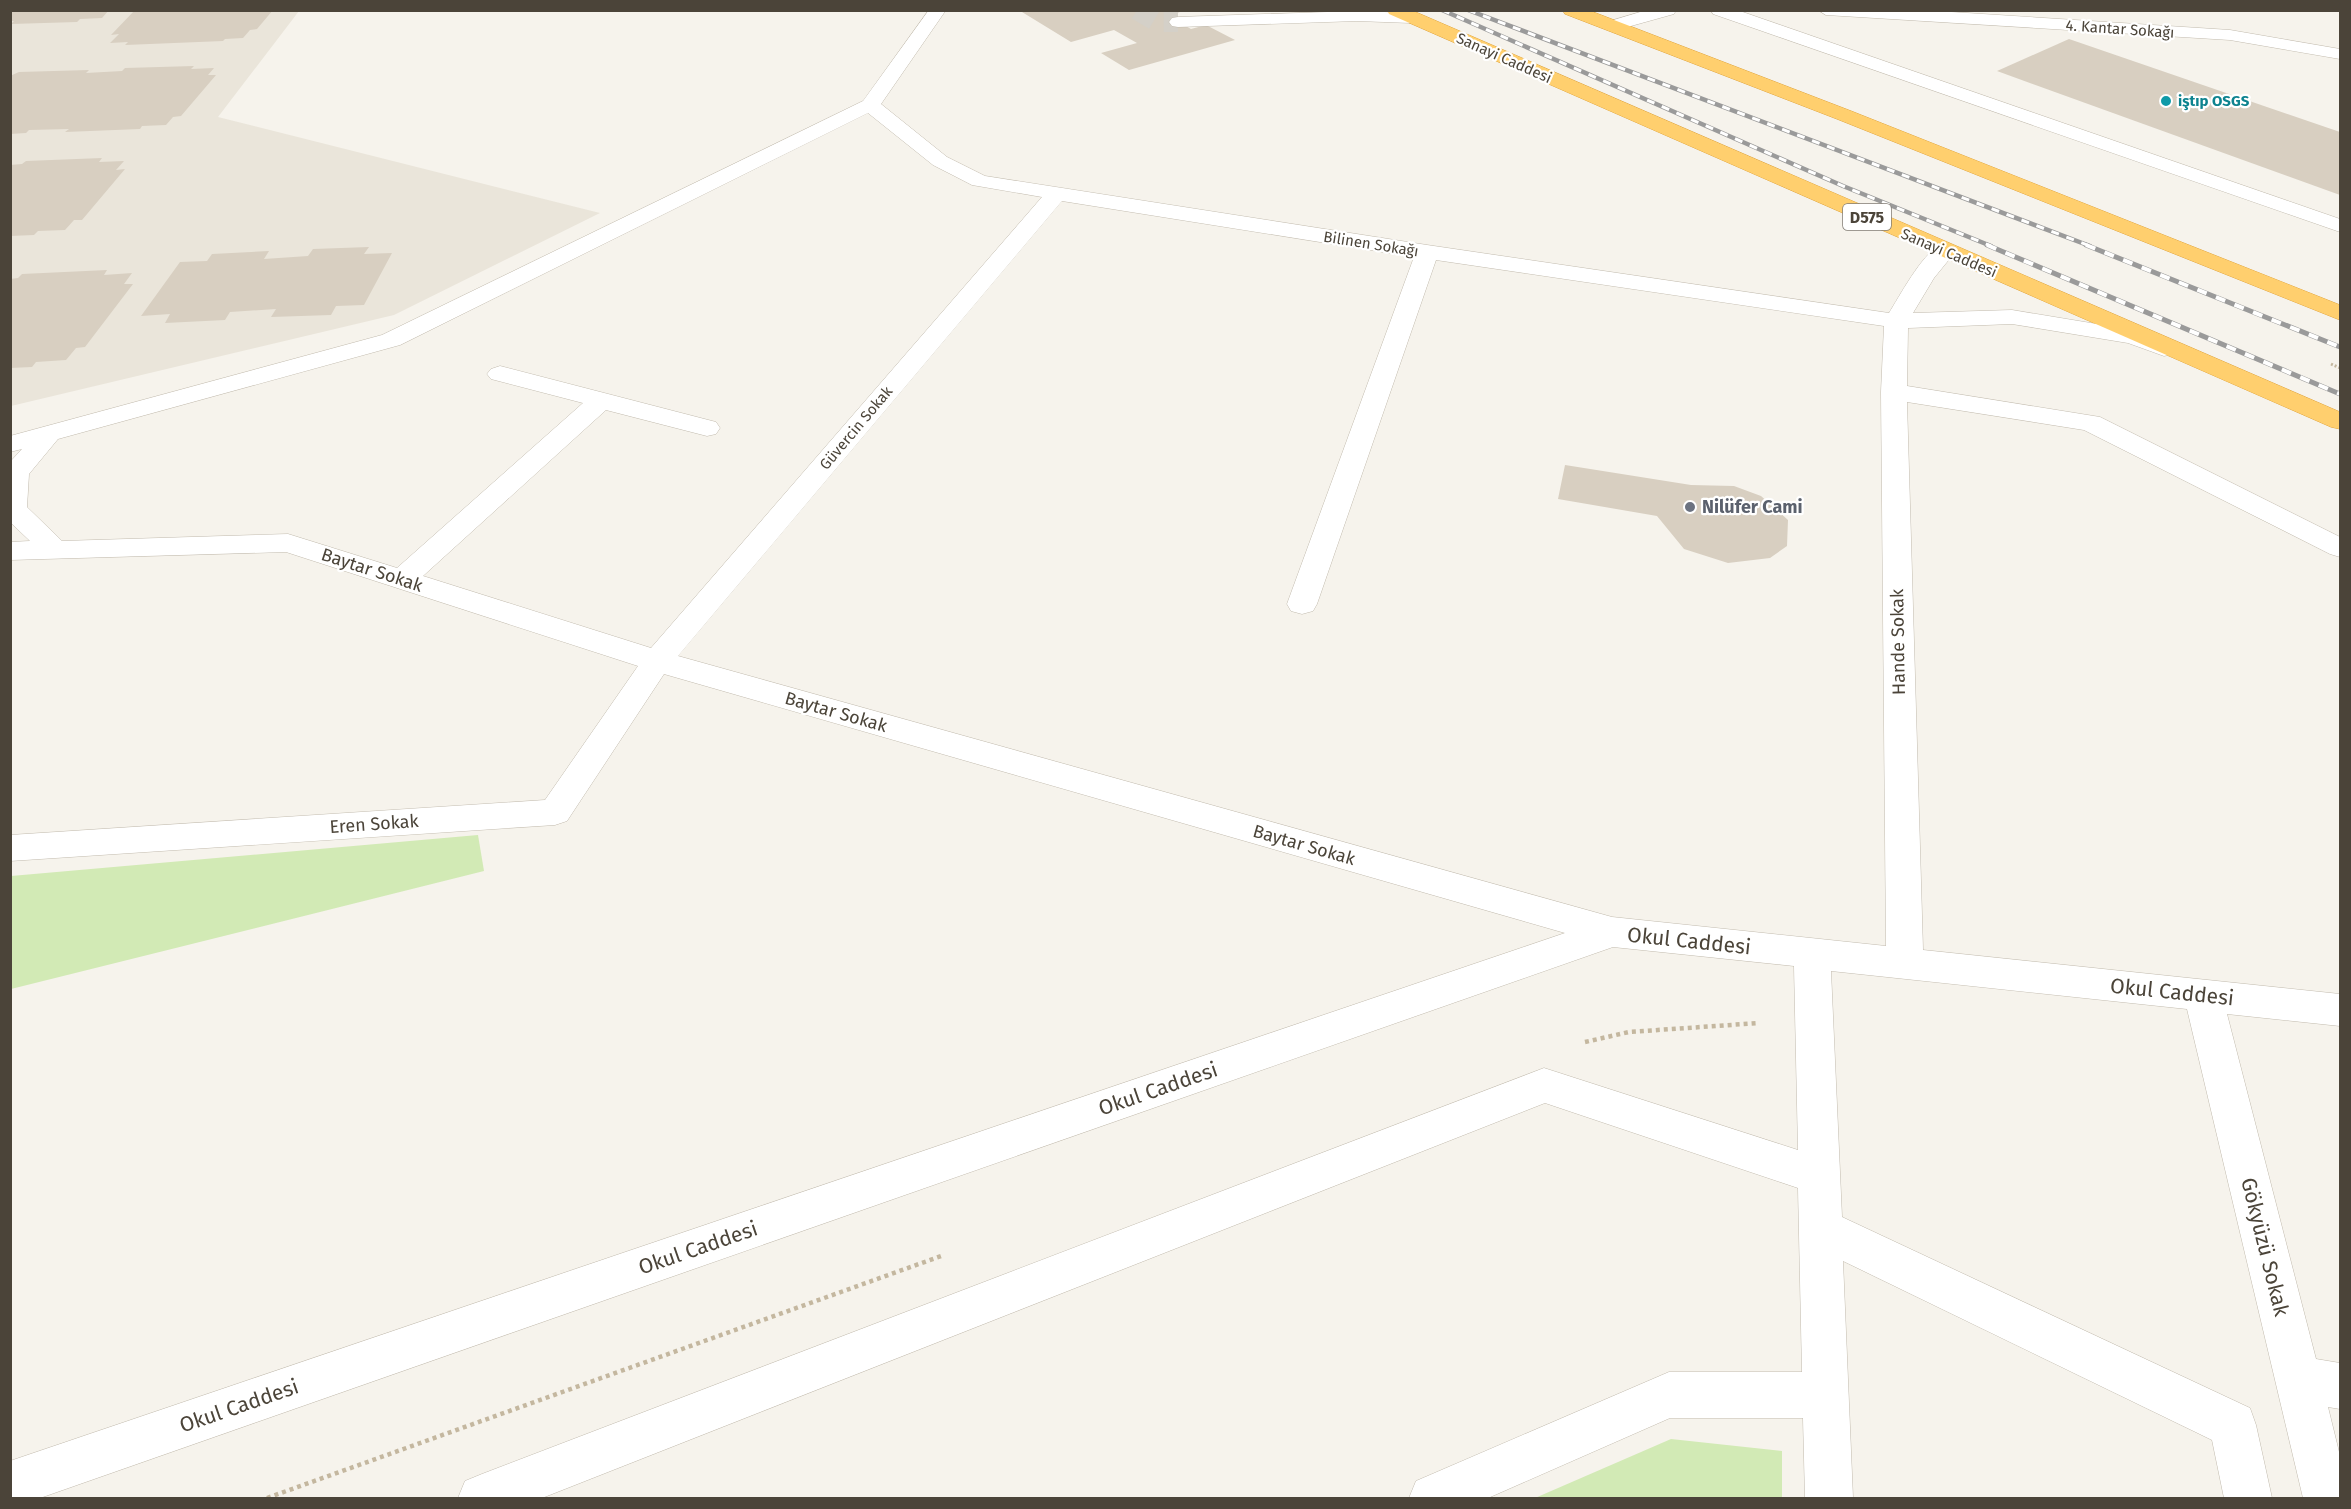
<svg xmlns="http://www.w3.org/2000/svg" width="2351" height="1509" font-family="'Fira Sans',sans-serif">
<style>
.residential{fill:#eae5da}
.green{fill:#d2eab5}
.building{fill:#d8cfc1}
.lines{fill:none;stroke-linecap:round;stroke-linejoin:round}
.minor-tunnel{stroke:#d4d0c8;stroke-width:20;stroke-dasharray:20 10;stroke-linecap:butt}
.minor-casing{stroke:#c2bbae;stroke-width:1}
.highway-casing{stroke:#e0a43c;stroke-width:1}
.path-far1{stroke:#c4b79f;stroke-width:3;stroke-dasharray:2 2;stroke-linecap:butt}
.path{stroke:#c4b79f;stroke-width:4.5;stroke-dasharray:4 4;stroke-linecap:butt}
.minor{fill:#fff;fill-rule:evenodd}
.highway{fill:#ffcf6e;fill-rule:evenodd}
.rail-far1-casing{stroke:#9a9a9a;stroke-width:4.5}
.rail-casing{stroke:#9a9a9a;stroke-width:5}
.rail-far1{stroke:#fff;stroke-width:3;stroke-dasharray:8;stroke-linecap:butt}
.rail{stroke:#fff;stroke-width:4;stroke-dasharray:10;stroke-linecap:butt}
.culture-dot{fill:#0f9aa8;stroke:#fff;stroke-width:2}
.worship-dot{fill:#6b7280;stroke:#fff;stroke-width:2}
.labels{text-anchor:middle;stroke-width:4.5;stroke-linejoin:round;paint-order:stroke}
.far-street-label{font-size:15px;fill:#4b4439;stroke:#fff}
.far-culture-label{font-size:15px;font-weight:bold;fill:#0d838f;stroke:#fff;text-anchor:start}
.shield{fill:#fff;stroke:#817c74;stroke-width:1.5}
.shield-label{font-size:16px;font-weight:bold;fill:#4b4439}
.worship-label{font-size:18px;font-weight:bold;fill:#5b616d;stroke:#fff;text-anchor:start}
.street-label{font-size:18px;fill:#4b4439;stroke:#fff}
.near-street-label{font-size:21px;fill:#4b4439;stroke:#fff}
</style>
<rect width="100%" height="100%" fill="#f6f3ec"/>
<!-- residential -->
<path class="residential" d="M10,11H299L218,117L600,213L394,315L11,406Z"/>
<!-- green -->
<g class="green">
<path d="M478,835L484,871L11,989V876Z"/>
<path d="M1671,1439L1782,1451V1498H1535Z"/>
</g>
<!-- building -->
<g class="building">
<path d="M10,10H109L102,18L80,19L77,22L11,24L14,21H10Z"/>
<path d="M273,10L257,29L250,30L243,38L225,39L223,41L125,45L128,42L110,43L119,34L111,35L134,11Z"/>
<path d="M1028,10H1186L1168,16L1191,29L1206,25L1235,40L1129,70L1101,53L1137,43L1114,30L1071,42L1022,12Z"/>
<path d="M2069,39L2340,132V195L1997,71Z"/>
<path d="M194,66L191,69L214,68L208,75H216L181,116L173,117L166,125L142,126L140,129L65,132L69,129L29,130L26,133L10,134V76L19,72L89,70L86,73L122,71L125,68Z"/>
<path d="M102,158L99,162L124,161L116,170L125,169L82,220H74L65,230L38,231L34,235L10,236V165L22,164L26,161Z"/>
<path d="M369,247L364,254L392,253L364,305L336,306L331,315L271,317L276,309L230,312L225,320L165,323L170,314L141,316L180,262L207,261L212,254L269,251L264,259L308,256L313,249Z"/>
<path d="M107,270L104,275L132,273L124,284H133L85,347L76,348L66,360L36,362L32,367L10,368V279L18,278L22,274Z"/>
<path d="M1565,465L1691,485L1734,486L1761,496L1788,520L1787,546L1770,558L1728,563L1684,549L1657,516L1558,499Z"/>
</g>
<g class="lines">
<!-- minor-tunnel -->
<path class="minor-tunnel" d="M1137,10L1157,22H1178"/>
<!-- minor casing -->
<g class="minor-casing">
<g id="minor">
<path d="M929,10H946L881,104L947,157L985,176L1427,245L1889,313C1899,297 1922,254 1939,246C1943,244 1948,245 1953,246L1956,251L1934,278L1913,313L2012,310L2133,330L2173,344L2176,349L2173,354L2164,356L2128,343L2012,324L1908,328L1907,386L2100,417L2340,537V557L2330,554L2084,430L1907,402L1923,950L2340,994V1026L2227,1014L2316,1359L2340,1363V1409L2328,1407L2340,1456V1498H2303L2187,1009L1831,971L1842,1217L2250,1408L2256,1425L2272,1498H2224L2212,1440L1843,1261L1853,1498H1805L1803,1418H1670L1488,1498H1409L1416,1481L1669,1372H1802L1798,1188L1545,1103L542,1498H458L465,1481L482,1474L1544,1068L1798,1150L1794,966L1613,947L40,1498H10V1461L1565,933L664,674L567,821L555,825L10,861V835L545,800L638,666L286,552L10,560V542L30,541L10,522V462L22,449L10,452V436L382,335L863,101ZM868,113L933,165L972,185L1042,197L651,648L423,576L606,410L707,436L716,434L720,428L716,422L500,366L491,369L487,374L491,379L583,403L397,568L288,534L62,541L27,507L29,474L58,439L400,345ZM1062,201L1414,257L1287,604L1291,611L1302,614L1313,611L1317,604L1436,260L1884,326L1881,392L1886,946L1612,917L678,656Z"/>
<path d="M1647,10H1676L1674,14L1613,31L1607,30L1604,26L1607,22Z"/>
<path d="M1711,10H1737L2340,219V232L1713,14Z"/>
<path d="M1818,10H1920L2230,30L2340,49V59L2230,40L1826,15Z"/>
<path d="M1357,11L1411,13L1417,14L1420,18L1417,22L1411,23L1357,21L1178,27L1172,26L1169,22L1172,18L1178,17Z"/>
</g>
</g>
<!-- highway casing -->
<g class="highway-casing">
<g id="highway">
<path d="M1387,10H1411L2340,412V429L2331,427L1389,14Z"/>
<path d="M1563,10H1588L1851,111L2340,305V320L1837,119L1565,14Z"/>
</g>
</g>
<!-- path-far1 -->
<path class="path-far1" d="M2331,364L2340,368"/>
<!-- path -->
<g class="path">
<path d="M1585,1042L1629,1032L1759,1023"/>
<path d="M267,1498L944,1255"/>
</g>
<!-- minor -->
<use href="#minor" class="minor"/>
<!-- highway -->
<use href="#highway" class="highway"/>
<!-- rail-far1 casing -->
<g class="rail-far1-casing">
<g id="rail-far1">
<path d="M1442,10L1843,186L1991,246"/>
<path d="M1468,10L2090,246"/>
</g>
</g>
<!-- rail casing -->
<g class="rail-casing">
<g id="rail">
<path d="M1987,245L2340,394"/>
<path d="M2086,245L2340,347"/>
</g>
</g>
<!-- rail-far1 -->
<use href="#rail-far1" class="rail-far1"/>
<!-- rail -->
<use href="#rail" class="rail"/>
</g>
<!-- markers -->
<circle class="culture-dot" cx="2166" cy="101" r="6"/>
<circle class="worship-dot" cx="1690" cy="507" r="6"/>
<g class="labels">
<!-- far-street labels -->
<g class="far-street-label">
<text transform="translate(2120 29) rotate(4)" y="5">4. Kantar Sokağı</text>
<text transform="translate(1504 58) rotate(24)" y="5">Sanayi Caddesi</text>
<text transform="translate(1371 244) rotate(9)" y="5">Bilinen Sokağı</text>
<text transform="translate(1949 253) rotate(23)" y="5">Sanayi Caddesi</text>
<text transform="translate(856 428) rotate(-50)" y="5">Güvercin Sokak</text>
</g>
<!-- far-culture labels -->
<g class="far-culture-label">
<text x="2178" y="106">iştıp OSGS</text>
</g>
<!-- shield labels -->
<rect class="shield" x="1843" y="204" width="48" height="26" rx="4.5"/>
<g class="shield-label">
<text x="1867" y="223">D575</text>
</g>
<!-- worship labels -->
<g class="worship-label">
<text x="1702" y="513">Nilüfer Cami</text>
</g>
<!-- street labels -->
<g class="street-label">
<text transform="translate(372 570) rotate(18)" y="6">Baytar Sokak</text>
<text transform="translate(1898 642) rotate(-91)" y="6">Hande Sokak</text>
<text transform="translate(836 712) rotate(16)" y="6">Baytar Sokak</text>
<text transform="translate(374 824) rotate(-4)" y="6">Eren Sokak</text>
<text transform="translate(1304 845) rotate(16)" y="6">Baytar Sokak</text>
</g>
<!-- near-street labels -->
<g class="near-street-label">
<text transform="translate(1689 941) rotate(6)" y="7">Okul Caddesi</text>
<text transform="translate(2172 992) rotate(6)" y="7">Okul Caddesi</text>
<text transform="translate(1158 1089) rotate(-19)" y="7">Okul Caddesi</text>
<text transform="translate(2265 1247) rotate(76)" y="7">Gökyüzü Sokak</text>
<text transform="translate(698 1248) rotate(-19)" y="7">Okul Caddesi</text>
<text transform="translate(239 1406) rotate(-19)" y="7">Okul Caddesi</text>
</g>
</g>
<!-- border -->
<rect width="2351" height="1509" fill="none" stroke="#4b4439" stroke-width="24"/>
</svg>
